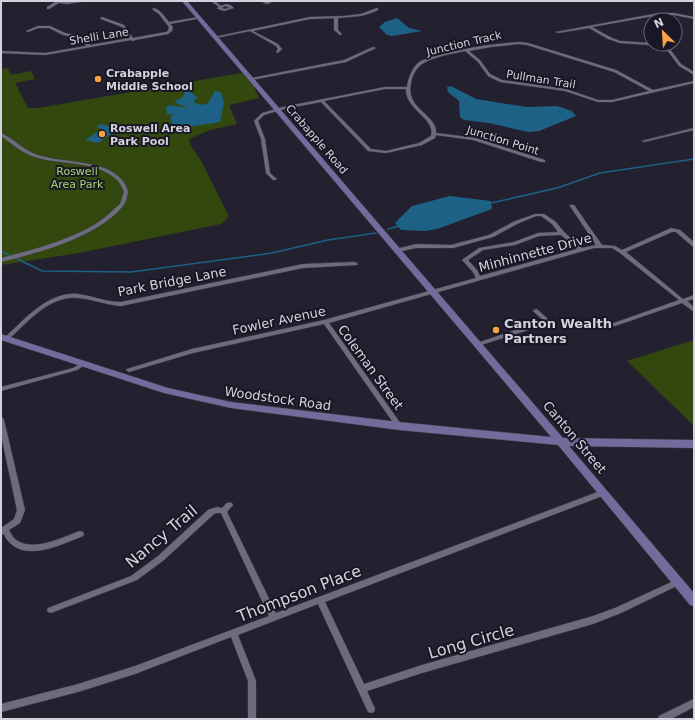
<svg xmlns="http://www.w3.org/2000/svg" width="695" height="720" font-family="'DejaVu Sans',sans-serif">
<style>
.green{fill:#32480e}
.water{fill:#1e6186}
.lines{fill:none;stroke-linecap:round;stroke-linejoin:round}
.stream{stroke:#1e6186;stroke-width:1.5}
.street-casing{stroke:#403e4a;stroke-width:1}
.secondary-casing{stroke:#403e4a;stroke-width:1}
.street{fill:#6d6c7d;fill-rule:evenodd}
.secondary{fill:#746a9b;fill-rule:evenodd}
.poi-dot{fill:#f6a247;stroke:#191725;stroke-width:1.5}
.labels{text-anchor:middle;stroke-width:4;stroke-linejoin:round;paint-order:stroke}
.far-street-label{font-size:11px;fill:#d4d3dd;stroke:#191725}
.far-poi-label{font-size:11px;font-weight:bold;fill:#d4d3dd;stroke:#191725;text-anchor:start}
.far-park-label{font-size:11px;fill:#a9d66e;stroke:#191725}
.street-label{font-size:13px;fill:#d4d3dd;stroke:#191725}
.poi-label{font-size:13px;font-weight:bold;fill:#d4d3dd;stroke:#191725;text-anchor:start}
.near-street-label{font-size:16px;fill:#d4d3dd;stroke:#191725}
</style>
<rect width="100%" height="100%" fill="#23212f"/>
<!-- green -->
<g class="green">
<path d="M8,68L11,75L31,71L35,79L15,83L28,108H38L247,72L259,98L229,105L237,124L210,130L189,139L191,146L202,162L228,215L227,219L221,224L79,253L1,265V69Z"/>
<path d="M694,340V426L627,361Z"/>
</g>
<!-- water -->
<g class="water">
<path d="M397,18L409,28L422,31L392,36L387,35L379,27L385,22Z"/>
<path d="M451,86L476,99L526,107L557,106L572,111L576,116L539,131L528,132L489,123L464,120L460,117L459,101L448,92L447,87Z"/>
<path d="M185,90H188L198,98L194,100L195,103L203,105L208,103L215,91L221,92L224,102L220,122L180,128L173,125L170,117L174,115L167,114L166,107L170,105L188,108L174,102L183,97Z"/>
<path d="M101,124L119,129L98,143L85,140L102,129L96,127Z"/>
<path d="M450,196L491,201L492,209L437,229L425,231L401,230L395,223L412,206Z"/>
</g>
<g class="lines">
<!-- stream -->
<g class="stream">
<path d="M491,203L557,188L600,173L694,159"/>
<path d="M388,229L399,226"/>
<path d="M1,251L42,271L131,272L272,253L328,240L376,233"/>
</g>
<!-- street casing -->
<g class="street-casing">
<g id="street">
<path d="M50,1L67,2L87,1L67,4L59,3L49,9H47V7L55,2Z"/>
<path d="M211,1H215L221,6C226,3 230,4 234,8L224,11L218,9L217,8L219,7ZM225,6L230,8L224,9L222,8Z"/>
<path d="M260,1L267,2L275,1L267,4Z"/>
<path d="M153,8C160,9 164,16 169,22L199,17L201,18L170,24L173,27L172,31L168,34L135,40L133,41L131,40L45,55L1,53V51L45,53L86,46L82,39L63,35L49,28H38L28,32L26,31L38,26H50L65,33L84,37L90,45L130,38L122,27L101,19L100,18L102,17L124,25L133,38L166,32L168,31L169,27L159,14L153,10Z"/>
<path d="M377,8H378V10L371,13L361,16L338,18V30L342,34L340,35L334,30V18L310,19L253,31L278,44L282,49L278,53L276,52L278,49L276,46L250,31L216,38L214,37L310,17L344,16L361,14Z"/>
<path d="M659,13H674L694,17V19L674,15H659L592,27L610,37L620,41L651,43V44H666L681,64L694,72V75L679,66L664,46L620,43L608,39L589,28L558,33L556,32Z"/>
<path d="M519,42L528,43L616,70L653,90L694,81V83L612,102H598L565,91L500,82L488,76L478,62L465,51C452,54 436,56 424,63C417,66 412,76 411,83C409,92 411,99 417,106C424,114 437,122 436,133L476,138L545,160V162H541L473,140L436,135L435,138L422,145L386,153L368,151L321,102L284,109L264,115L258,121L265,139L270,173L277,179L275,180H273L266,173L261,139L254,121L262,113L283,107L385,87H407C408,78 412,68 419,62C424,59 431,57 436,56C463,48 491,44 519,42ZM519,44L527,45L614,72L649,91L612,100H598L566,89L502,80L490,74L480,60L469,51L491,47ZM385,89H406C405,110 436,118 431,136L419,143L386,151L371,149L324,101Z"/>
<path d="M373,47L376,48L346,62L252,80L250,79L252,78L344,60Z"/>
<path d="M694,128V130L644,142L642,141Z"/>
<path d="M1,133C13,138 22,149 35,154C60,164 105,158 123,181C125,184 127,188 128,192C127,197 126,202 123,206C98,237 38,253 1,262V258C34,250 90,235 113,210C115,208 118,206 120,204C122,200 122,196 124,192C122,188 121,184 118,181C97,159 58,166 32,156C21,152 11,143 1,136Z"/>
<path d="M570,205H574L602,245L615,246L622,250L671,228L680,230L694,242V247L692,246L676,232H672L626,252L683,299L694,295V299L687,301L694,307V312L682,303L615,326H611L610,325L611,324L679,300L620,253L612,248H594L329,323L401,424L402,426L401,428H397L324,324L193,353L129,372L126,370L127,369L192,349L324,320L476,278L473,272L462,260L479,248L514,242L538,233L558,232L552,224L541,216H536L517,224L493,237L453,248H416L398,252L395,250L396,249L416,244L451,245L489,235L513,222L535,214H544L556,222L564,232L582,248L596,245L570,206ZM561,235L577,249L480,276L477,270L468,260L483,250L515,245L539,236Z"/>
<path d="M355,262L358,264L357,265L303,268L121,306C106,305 92,299 78,298C49,295 27,323 8,340L6,341L3,339C8,334 14,329 19,324C35,309 54,292 78,294C93,296 106,302 121,302L303,264Z"/>
<path d="M536,309L538,310L550,321L551,322L550,323L481,345L479,346L476,344L477,343L518,329L510,320L509,319L510,318H514L523,328L544,321L533,311Z"/>
<path d="M83,362L86,364L77,370L1,391V387L73,368Z"/>
<path d="M1,418H3L4,420L25,510L20,523L9,530C11,533 12,536 14,538C31,554 62,537 80,531L83,532L84,534L83,536C63,544 27,562 9,542C7,540 5,537 4,534L1,535V528L14,519L17,510L1,435Z"/>
<path d="M603,490L605,491L607,493L605,495L325,602L364,684L422,665L593,616L615,608L678,579L681,580L682,582L681,584L621,613L593,624L422,673L367,691L375,709L374,712L371,713L368,712L318,604L238,635L256,681V719H248V681L231,637L135,674L78,692L1,712V704L78,684L135,666L269,616L221,513H217L214,514L164,560L137,580L51,613L48,612L47,610L48,608L131,576L158,556L208,510L217,507L222,508C225,505 227,501 232,503L233,505L227,512L276,613Z"/>
<path d="M694,699V707L671,719H658L659,716Z"/>
</g>
</g>
<!-- secondary casing -->
<g class="secondary-casing">
<path id="secondary" d="M182,1H187L563,438L694,440V448L569,446L694,593V606L690,605L558,445L399,430L231,408L164,393L1,340V334L168,388L231,402L399,422L551,437Z"/>
</g>
<!-- street -->
<use href="#street" class="street"/>
<!-- secondary -->
<use href="#secondary" class="secondary"/>
</g>
<!-- markers -->
<g class="poi-dot">
<circle cx="98" cy="79" r="4"/>
<circle cx="102" cy="134" r="4"/>
<circle cx="496" cy="330" r="4"/>
</g>
<g class="labels">
<!-- far-street labels -->
<g class="far-street-label">
<text transform="translate(99 36) rotate(-9)" y="4">Shelli Lane</text>
<text transform="translate(464 43) rotate(-13)" y="4">Junction Track</text>
<text transform="translate(541 79) rotate(9)" y="4">Pullman Trail</text>
<text transform="translate(317 139) rotate(49)" y="4">Crabapple Road</text>
<text transform="translate(503 140) rotate(17)" y="4">Junction Point</text>
</g>
<!-- far-poi labels -->
<g class="far-poi-label">
<text x="106" y="77">Crabapple<tspan x="106" dy="13">Middle School</tspan></text>
<text x="110" y="132">Roswell Area<tspan x="110" dy="13">Park Pool</tspan></text>
</g>
<!-- far-park labels -->
<g class="far-park-label">
<text x="77" y="175">Roswell<tspan x="77" dy="13">Area Park</tspan></text>
</g>
<!-- street labels -->
<g class="street-label">
<text transform="translate(535 252) rotate(-15)" y="5">Minhinnette Drive</text>
<text transform="translate(172 281) rotate(-11)" y="5">Park Bridge Lane</text>
<text transform="translate(279 320) rotate(-12)" y="5">Fowler Avenue</text>
<text transform="translate(371 367) rotate(54)" y="5">Coleman Street</text>
<text transform="translate(278 398) rotate(8)" y="5">Woodstock Road</text>
<text transform="translate(575 437) rotate(50)" y="5">Canton Street</text>
</g>
<!-- poi labels -->
<g class="poi-label">
<text x="504" y="328">Canton Wealth<tspan x="504" dy="15">Partners</tspan></text>
</g>
<!-- near-street labels -->
<g class="near-street-label">
<text transform="translate(161 536) rotate(-40)" y="6">Nancy Trail</text>
<text transform="translate(299 593) rotate(-21)" y="6">Thompson Place</text>
<text transform="translate(471 641) rotate(-16)" y="6">Long Circle</text>
</g>
</g>
<!-- border -->
<rect width="695" height="720" fill="none" stroke="#d4d3dd" stroke-width="4"/>
<!-- north arrow -->
<g transform="translate(663 32) rotate(335)"><circle r="19" fill="#191725" stroke="#64626f"/>
<path d="M0-3L7 15L0 10L-7 15Z" fill="#f6a247"/>
<text y="-6" font-size="11" font-weight="bold" text-anchor="middle" fill="#d4d3dd">N</text>
</g>
</svg>
